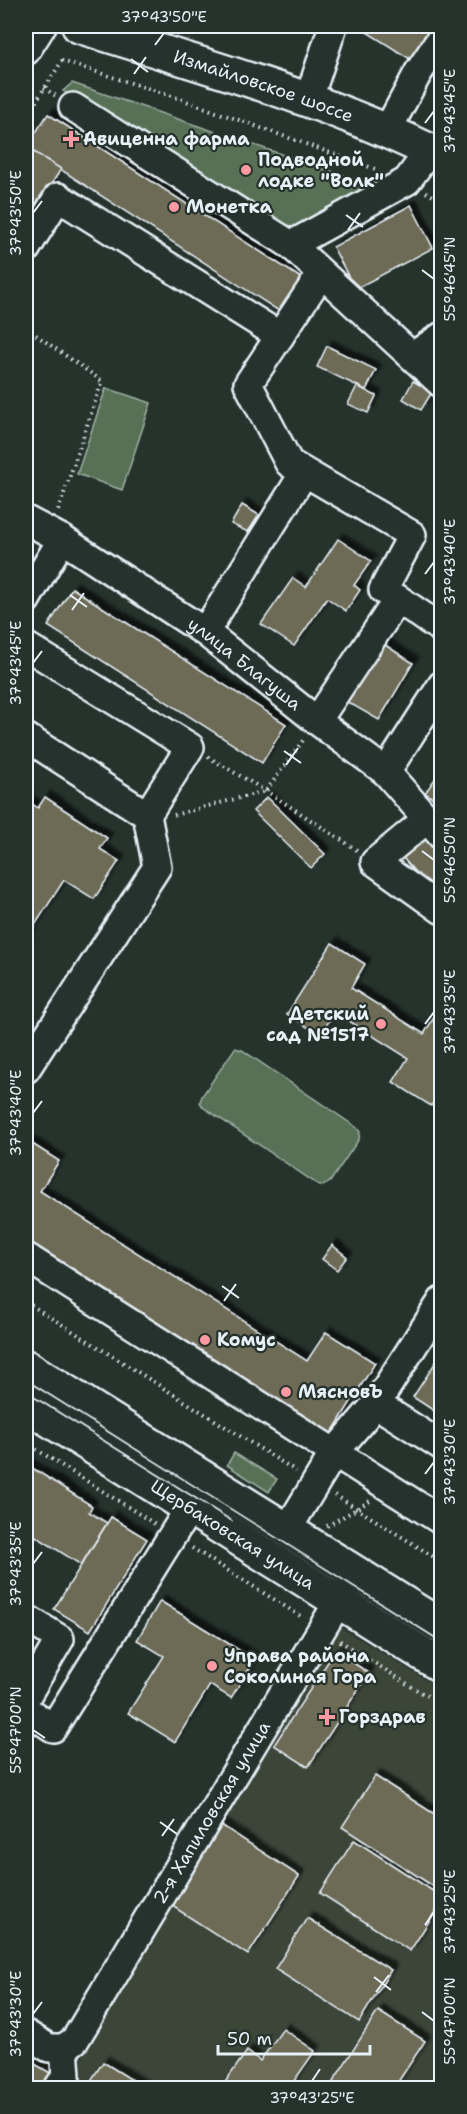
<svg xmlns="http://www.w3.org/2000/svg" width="467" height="2114" font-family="'Shantell Sans',sans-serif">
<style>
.built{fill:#3b4439}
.green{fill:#587156;stroke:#a0b1a7;stroke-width:1.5}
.building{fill:#6d6b56;stroke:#e8f1f8;stroke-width:1.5;filter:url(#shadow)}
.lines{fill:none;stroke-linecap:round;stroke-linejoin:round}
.minor-casing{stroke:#e8f1f8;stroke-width:32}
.major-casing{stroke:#e8f1f8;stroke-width:38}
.path{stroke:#e8f1f8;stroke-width:4;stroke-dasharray:1.5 4.5;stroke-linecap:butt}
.minor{stroke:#26332d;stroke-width:27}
.major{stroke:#26332d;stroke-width:33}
.tram{stroke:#e8f1f8;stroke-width:1.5}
.ticks{fill:none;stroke:#e8f1f8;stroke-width:2}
.poi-dot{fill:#ff9aa2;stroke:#26332d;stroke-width:2}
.labels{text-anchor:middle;stroke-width:4.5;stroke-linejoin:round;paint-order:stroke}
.street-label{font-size:18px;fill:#e8f1f8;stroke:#26332d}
.poi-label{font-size:18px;font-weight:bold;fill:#e8f1f8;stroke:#26332d;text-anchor:start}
.neatline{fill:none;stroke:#e8f1f8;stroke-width:2}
.ticks-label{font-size:15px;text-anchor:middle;fill:#e8f1f8}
</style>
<defs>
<filter id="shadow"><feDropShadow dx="5.5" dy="-5.5" stdDeviation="1.5" flood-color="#0009"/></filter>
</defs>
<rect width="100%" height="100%" fill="#26332d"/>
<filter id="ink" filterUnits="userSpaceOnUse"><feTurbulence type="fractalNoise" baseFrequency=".0167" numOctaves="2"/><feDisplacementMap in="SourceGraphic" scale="12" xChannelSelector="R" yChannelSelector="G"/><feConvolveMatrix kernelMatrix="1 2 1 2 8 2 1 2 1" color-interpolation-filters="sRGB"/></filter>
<g filter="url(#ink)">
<!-- built -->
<path class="built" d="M340,1627L441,1689V2088H26V2048L71,2076Z"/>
<!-- green -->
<g class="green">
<path d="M72,83L375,186L291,235L63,91Z"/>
<path d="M106,388L151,403L122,490L77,474Z"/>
<path d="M235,1048L242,1050L356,1127L360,1132L359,1139L330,1182L323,1186L317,1184L203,1107L200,1102L202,1096Z"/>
<path d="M234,1453L277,1479L269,1492L227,1465Z"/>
</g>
<!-- building -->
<g class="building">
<path d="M364,26H432L410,59L362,29Z"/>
<path d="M48,114L304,280L282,313L26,147Z"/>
<path d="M26,147L61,169L26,224Z"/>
<path d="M411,205L433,248L355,289L333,247Z"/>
<path d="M327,346L376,370L366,390L317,367Z"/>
<path d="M413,381L432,392L421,410L403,399Z"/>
<path d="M357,386L376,396L368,413L348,404Z"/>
<path d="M242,505L259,515L248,532L231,524Z"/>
<path d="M338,539L371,561L354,585L360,590L346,611L327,598L294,646L261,624L293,578L306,587Z"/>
<path d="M72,588L286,724L262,763L48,626Z"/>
<path d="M379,641L413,663L379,720L344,700Z"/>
<path d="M442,769V804L425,793Z"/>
<path d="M45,797L107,838L100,849L119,861L94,899L64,880L26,939V860L28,856L26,854V800L38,808Z"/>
<path d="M267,797L325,854L311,868L253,811Z"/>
<path d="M427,835L442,851V885L433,893L403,858Z"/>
<path d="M332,943L365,964L351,988L424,1034L438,1011L442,1013V1089L431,1106L393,1082L408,1058L335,1012L320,1035L287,1014Z"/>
<path d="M26,1140L59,1161L40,1191L307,1361L326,1332L375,1363L331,1434L26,1239Z"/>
<path d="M332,1245L347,1257L337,1270L322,1259Z"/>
<path d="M439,1357L442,1359V1416L413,1397Z"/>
<path d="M26,1464L92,1506L89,1512L107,1523L81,1565L26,1530Z"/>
<path d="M111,1517L147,1539L90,1631L54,1609Z"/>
<path d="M160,1601L255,1660L231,1698L210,1685L175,1742L128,1713L164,1656L137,1640Z"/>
<path d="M335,1651L369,1673L308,1767L274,1745Z"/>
<path d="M375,1776L442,1819V1892L342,1827Z"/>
<path d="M218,1823L299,1876L248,1955L166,1902Z"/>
<path d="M354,1840L442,1897V1901L410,1951L320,1893Z"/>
<path d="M307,1918L391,1970L359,2022L275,1969Z"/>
<path d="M378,2011L425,2041L394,2088H329Z"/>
<path d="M283,2029L315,2051L289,2088H221L247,2051L260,2061Z"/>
<path d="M103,2062L145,2088H86Z"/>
<path d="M33,2063L52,2074L43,2088L26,2078Z"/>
</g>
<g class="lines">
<!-- minor casing -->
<g class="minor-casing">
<g id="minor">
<path d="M26,51L42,26"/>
<path d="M308,101L333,26"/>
<path d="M73,107L291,245L442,384"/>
<path d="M387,131L418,73L442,37"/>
<path d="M291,245L407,181L429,151"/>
<path d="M26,249L58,197L280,336"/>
<path d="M321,274L248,384L289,463L412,535L383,590L398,599"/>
<path d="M413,356L442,336"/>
<path id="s1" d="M26,520L62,539L205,632L317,721L386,772L442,836"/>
<path d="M26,600L62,539"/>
<path d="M205,632L304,473"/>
<path d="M26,646L190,747L147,815"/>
<path d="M317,721L398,599L442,629"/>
<path d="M26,737L147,815L157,867L26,1069"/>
<path d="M386,772L442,685"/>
<path d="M427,819L375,862L442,910"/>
<path d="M26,1257L442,1521"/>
<path d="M376,1404L442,1446"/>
<path d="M287,1530L334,1453L376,1404L442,1301"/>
<path d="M26,1618L60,1639L26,1697"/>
<path d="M26,1710L53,1728L190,1507"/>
<path d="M26,2034L49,2048H64"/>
<path id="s2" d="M64,2048L75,2040L349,1584"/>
<path d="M58,2088L66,2076L64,2048"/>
</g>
</g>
<!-- major casing -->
<g class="major-casing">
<g id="major">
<path id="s3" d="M79,26C201,65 327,99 442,157"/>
<path d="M26,1367L442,1627"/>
<path id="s4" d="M26,1405L442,1666"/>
</g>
</g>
<!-- path -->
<g class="path">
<path d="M44,88L56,96"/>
<path d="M26,117L62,61L172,96L378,170"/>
<path d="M426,192L442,201"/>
<path d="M26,328L102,381L58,511"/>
<path d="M208,757L266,791L357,850"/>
<path d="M174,815L266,791L304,739"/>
<path d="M26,1302L296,1471"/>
<path d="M26,1443L155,1524"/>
<path d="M335,1495L442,1562"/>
<path d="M327,1526L370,1501"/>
<path d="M192,1548L302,1617"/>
<path d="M340,1641L420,1692L442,1702"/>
</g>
<!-- minor -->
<use href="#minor" class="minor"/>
<!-- major -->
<use href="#major" class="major"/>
<!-- tram -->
<g class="tram">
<path d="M26,1380L442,1642"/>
<path d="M26,1392L232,1521"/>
</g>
</g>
</g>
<!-- ticks -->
<path class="ticks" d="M155,45L164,33M131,59L148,72M134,74L146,57M425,123L434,111M33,213L42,201M346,215L363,227M348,230L360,213M422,270L434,279M425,574L434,562M70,595L87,607M72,610L84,593M33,663L42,651M284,751L301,763M286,765L298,748M422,851L434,860M425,1024L434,1012M33,1113L42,1101M222,1286L239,1298M224,1301L236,1284M425,1474L434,1462M33,1564L42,1552M33,1730L45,1738M160,1822L177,1834M162,1836L174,1819M425,1925L434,1912M374,1977L391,1990M376,1992L389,1975M422,2012L434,2021M33,2014L42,2002M312,2081L320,2069"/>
<!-- markers -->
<g class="poi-dot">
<path d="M68 130h6v6h6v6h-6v6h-6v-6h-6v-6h6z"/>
<circle cx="246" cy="170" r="6"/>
<circle cx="174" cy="207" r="6"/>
<circle cx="381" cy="1024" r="6"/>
<circle cx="205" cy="1340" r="6"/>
<circle cx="286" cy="1392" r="6"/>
<circle cx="212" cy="1666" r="6"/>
<path d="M324 1708h6v6h6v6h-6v6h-6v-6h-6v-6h6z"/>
</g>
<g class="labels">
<!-- street labels -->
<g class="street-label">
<text dy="6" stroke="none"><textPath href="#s3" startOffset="194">Измайловское шоссе</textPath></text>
<text dy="6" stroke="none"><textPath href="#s1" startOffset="262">улица Благуша</textPath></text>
<text dy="6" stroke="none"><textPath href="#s4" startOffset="244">Щербаковская улица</textPath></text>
<text dy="6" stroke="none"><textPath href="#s2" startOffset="279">2-я Хапиловская улица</textPath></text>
</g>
<!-- poi labels -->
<g class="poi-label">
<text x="83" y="145">Авиценна фарма</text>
<text x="258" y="166">Подводной<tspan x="258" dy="21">лодке "Волк"</tspan></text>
<text x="186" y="213">Монетка</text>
<text x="369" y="1020" text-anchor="end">Детский<tspan x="369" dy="21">сад №1517</tspan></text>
<text x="217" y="1346">Комус</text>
<text x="298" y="1398">МясновЪ</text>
<text x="224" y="1662">Управа района<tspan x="224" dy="21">Соколиная Гора</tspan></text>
<text x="339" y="1723">Горздрав</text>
</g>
</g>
<!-- margin -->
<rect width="467" height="2114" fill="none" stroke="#26332d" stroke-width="66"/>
<!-- scale -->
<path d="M218 2045v9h152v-9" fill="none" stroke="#e8f1f8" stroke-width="3"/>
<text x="227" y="2045" font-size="18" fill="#e8f1f8" stroke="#26332d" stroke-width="4.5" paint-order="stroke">50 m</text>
<rect x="33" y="33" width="401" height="2048" class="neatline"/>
<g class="ticks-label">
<text x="164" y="22">37°43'50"E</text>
<text transform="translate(450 111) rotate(-90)" y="5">37°43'45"E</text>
<text transform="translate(16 213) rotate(-90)" y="5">37°43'50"E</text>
<text transform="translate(450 279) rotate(-90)" y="5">55°46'45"N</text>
<text transform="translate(450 562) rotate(-90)" y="5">37°43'40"E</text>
<text transform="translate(16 663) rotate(-90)" y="5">37°43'45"E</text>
<text transform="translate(450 860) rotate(-90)" y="5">55°46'50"N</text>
<text transform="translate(450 1012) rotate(-90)" y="5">37°43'35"E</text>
<text transform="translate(16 1113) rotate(-90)" y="5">37°43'40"E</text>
<text transform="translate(450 1462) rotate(-90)" y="5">37°43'30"E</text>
<text transform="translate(16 1564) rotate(-90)" y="5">37°43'35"E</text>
<text transform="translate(16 1730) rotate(-90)" y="5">55°47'00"N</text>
<text transform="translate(450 1912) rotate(-90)" y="5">37°43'25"E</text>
<text transform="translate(16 2014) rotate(-90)" y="5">37°43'30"E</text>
<text transform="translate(450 2021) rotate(-90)" y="5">55°47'00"N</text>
<text x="312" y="2103">37°43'25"E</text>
</g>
</svg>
